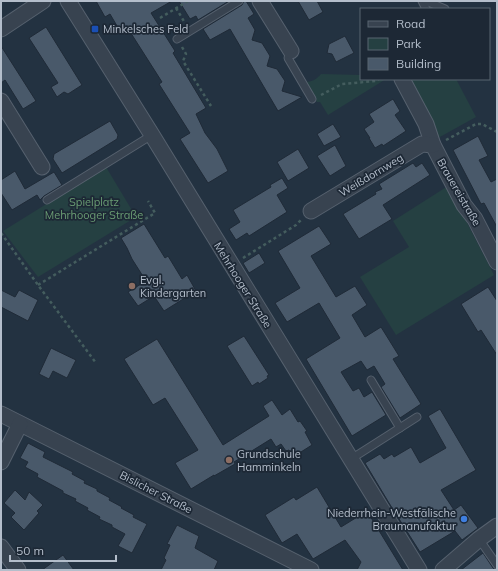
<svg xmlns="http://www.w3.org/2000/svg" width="498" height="571" font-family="Mulish,sans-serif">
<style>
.green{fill:#254042}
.building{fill:#49596a;stroke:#1f2a37}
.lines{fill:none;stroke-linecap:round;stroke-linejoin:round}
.service-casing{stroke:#56616e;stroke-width:9}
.minor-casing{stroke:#56616e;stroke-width:17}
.path{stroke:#445d5e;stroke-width:2.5;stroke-dasharray:3 3;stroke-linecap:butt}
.service{stroke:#384350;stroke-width:7}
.minor{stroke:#384350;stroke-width:15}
.transit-dot{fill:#1a4fb4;stroke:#1d2835;stroke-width:1.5}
.education-dot{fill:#8d6e63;stroke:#1d2835;stroke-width:1.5}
.shop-dot{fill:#3f7fe0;stroke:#1d2835;stroke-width:1.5}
.labels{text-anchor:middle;stroke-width:3.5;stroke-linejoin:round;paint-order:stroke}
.poi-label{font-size:11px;fill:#b4becb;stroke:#1d2835;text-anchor:start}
.street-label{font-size:11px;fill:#b4becb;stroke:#1d2835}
.park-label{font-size:11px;fill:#6a9d73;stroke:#1d2835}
</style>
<rect width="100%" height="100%" fill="#233241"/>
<!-- green -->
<g class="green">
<path d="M321,74L361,75V79H386L328,115L320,102H317L305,82C312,82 317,79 321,74Z"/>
<path d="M407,79H456L476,117L438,138Z"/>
<path d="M106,167L136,217L38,277L3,231Z"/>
<path d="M448,186L494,275L396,335L360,277L409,247L393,221Z"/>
</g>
<!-- building -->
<g class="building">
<path d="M96,1H172L151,13L175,51L173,53L206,108L196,114L205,133L217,149L228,171L208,183L180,139L190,133L159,84L162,82L127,27L120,31L110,14L105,17Z"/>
<path d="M179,1H229L198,20L196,16L190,19Z"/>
<path d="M244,1H246L254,14L248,18L255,30L252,40L262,43L270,56L267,66L277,69L285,81L282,91L302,97L278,111L230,29L210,40L203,29L242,5Z"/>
<path d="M298,1H317L323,12L309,20Z"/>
<path d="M46,27L82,85L68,94L64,92L57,97L51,87L58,83L29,38Z"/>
<path d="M345,36L354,53L336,62L332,54L327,53L329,44Z"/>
<path d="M1,46L36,101L23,109L5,80L1,83Z"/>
<path d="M393,99L400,111L395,115L406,131L383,146L382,144L375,148L369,138H370L364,129L374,122L369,114Z"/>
<path d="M110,121L118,135L117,139L62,173L53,159L54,154Z"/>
<path d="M333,124L341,137L324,146L317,134Z"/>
<path d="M478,136L488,156L479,160L491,182L497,179V227L484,203L481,204L453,150Z"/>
<path d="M335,145L346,166L330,176L317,156Z"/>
<path d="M298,149L309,168L288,181L277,162Z"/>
<path d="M413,163L416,167L422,163L430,175L383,205L392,219L359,239L343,214L376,194L375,192L382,189L379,184Z"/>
<path d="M15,171L25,189L54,172L62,185L44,196L40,200L37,195L12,210L1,193V180Z"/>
<path d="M282,178L288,188L277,195L287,212L249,236L247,233L236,240L229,229L240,222L233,210L271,187L270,185Z"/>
<path d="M144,224L165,258L168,256L182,279L187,275L196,291L164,311L154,296L138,306L128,292L146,281L132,259L127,248L121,238Z"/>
<path d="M319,226L331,244L311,256L336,297L355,286L367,305L352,315L365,337L381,327L399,356L393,359L421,404L400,418L381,387L385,384L374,366L367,370L361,361L341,372L353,391L359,388L364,397L372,392L386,415L352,436L306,359L340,338L319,303L287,322L275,303L300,288L278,251Z"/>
<path d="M259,253L265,263L249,273L243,263Z"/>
<path d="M488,287L497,301V355L481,330L478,332L461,304Z"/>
<path d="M1,290L15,297L19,290L38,300L28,321L1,307Z"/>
<path d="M244,336L269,375L267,376L268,378L259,384L258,382L252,386L227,346Z"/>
<path d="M157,339L223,445L269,416L263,406L272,400L282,415L290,409L298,422L300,421L307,431L305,432L312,445L293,457L289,450L286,451L281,444L276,447L271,439L234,462L235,464L214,476V475L191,489L175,463L198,450L165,398L153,405L124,359Z"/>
<path d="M51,348L76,360L67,378L53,371L49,379L39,374Z"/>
<path d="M440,409L476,470L441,490L454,510L461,505L478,528L462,540L455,531L420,552L389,503L365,463L380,454L384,459L392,454L394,457L411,447L420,463L446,448L428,416Z"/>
<path d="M28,443L45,452L43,457L73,472L72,474L85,481L84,483L97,489V491L110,498L109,500L122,507L121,508L134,515L133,517L147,524L132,553L118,546L125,534L112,527V525L99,519L100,517L87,510L88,508L75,501L76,499L63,493V491L37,477L38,474L25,467L28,462L20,458Z"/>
<path d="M317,487L341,527L367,511L403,570H357L361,562L345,540L313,559L297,534L282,543L265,515L294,497L296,500Z"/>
<path d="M15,490L25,500L29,492L43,505L37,511L39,513L24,530L11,517L15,513L4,503Z"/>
<path d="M177,525L199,536L195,548L218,561L214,570H161L166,560L164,558L170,545L167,544Z"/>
<path d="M483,553L493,568L497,570H461Z"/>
<path d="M63,555L74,570H42Z"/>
</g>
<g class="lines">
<!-- service casing -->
<g class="service-casing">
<g id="service">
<path d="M422,1L426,9"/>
<path d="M426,1L445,9"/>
<path d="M177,39L239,1"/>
<path d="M291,51L288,58L312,99"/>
<path d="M47,200L152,135"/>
<path d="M371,380L400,428"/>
<path d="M351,459L417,417"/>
<path d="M479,539L497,565"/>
</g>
</g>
<!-- minor casing -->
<g class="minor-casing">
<g id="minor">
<path d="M68,1L152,135L419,570"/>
<path d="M260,1L291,51"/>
<path d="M1,29L43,1"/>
<path d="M402,79L426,124L433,145L464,205L475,219L497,262"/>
<path d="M1,101L42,167"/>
<path d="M311,211L422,144L433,145"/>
<path d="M1,414L311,570"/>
<path d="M1,462L20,424"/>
<path d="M1,547L18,570"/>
<path d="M443,570L479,539L497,526"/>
</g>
</g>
<!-- path -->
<g class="path">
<path d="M176,8L185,23"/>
<path d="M160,18L188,1"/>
<path d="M182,47L186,54L183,61L211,106"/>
<path d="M321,95L342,84L376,81L379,79"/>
<path d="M446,140L476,124H482L497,132"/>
<path d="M1,233L38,285L96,363"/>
<path d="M243,258L296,225L302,219"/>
<path d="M38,285L155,213L148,201"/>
</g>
<!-- service -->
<use href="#service" class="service"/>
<!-- minor -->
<use href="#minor" class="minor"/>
</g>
<!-- markers -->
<rect class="transit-dot" x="91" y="25" width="8" height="8" rx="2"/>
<g class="education-dot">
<circle cx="132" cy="286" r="4"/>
<circle cx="229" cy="460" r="4"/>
</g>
<circle class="shop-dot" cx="464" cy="519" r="4"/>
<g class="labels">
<!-- poi labels -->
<g class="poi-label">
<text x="103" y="33">Minkelsches Feld</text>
<text x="140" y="284">Evgl.<tspan x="140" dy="13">Kindergarten</tspan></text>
<text x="237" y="458">Grundschule<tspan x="237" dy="13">Hamminkeln</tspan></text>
<text x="456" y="517" text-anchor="end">Niederrhein-Westfälische<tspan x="456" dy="13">Braumanufaktur</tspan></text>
</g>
<!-- street labels -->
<g class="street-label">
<text transform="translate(371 175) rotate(-31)" y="4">Weißdornweg</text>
<text transform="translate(459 192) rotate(60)" y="4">Brauereistraße</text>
<text transform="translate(243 285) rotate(58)" y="4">Mehrhooger Straße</text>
<text transform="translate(156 492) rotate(27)" y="4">Bislicher Straße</text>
</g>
<!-- park labels -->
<g class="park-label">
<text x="94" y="206">Spielplatz<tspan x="94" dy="13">Mehrhooger Straße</tspan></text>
</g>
</g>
<!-- border -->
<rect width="498" height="571" fill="none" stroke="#b4becb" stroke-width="4"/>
<!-- legend -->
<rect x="360" y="8" width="130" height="72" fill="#1d2835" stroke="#596471"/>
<rect x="368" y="21" width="20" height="6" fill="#384350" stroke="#596471"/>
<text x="396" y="28" font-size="12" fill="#b4becb">Road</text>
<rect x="368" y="38" width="20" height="12" fill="#254042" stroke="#596471"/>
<text x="396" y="48" font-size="12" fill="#b4becb">Park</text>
<rect x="368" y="58" width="20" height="12" fill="#49596a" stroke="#596471"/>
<text x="396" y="68" font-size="12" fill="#b4becb">Building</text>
<!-- scale -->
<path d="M10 555v6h106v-6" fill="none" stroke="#b4becb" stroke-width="2"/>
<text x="16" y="555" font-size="12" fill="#b4becb" stroke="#1d2835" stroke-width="3" paint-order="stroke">50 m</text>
</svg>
